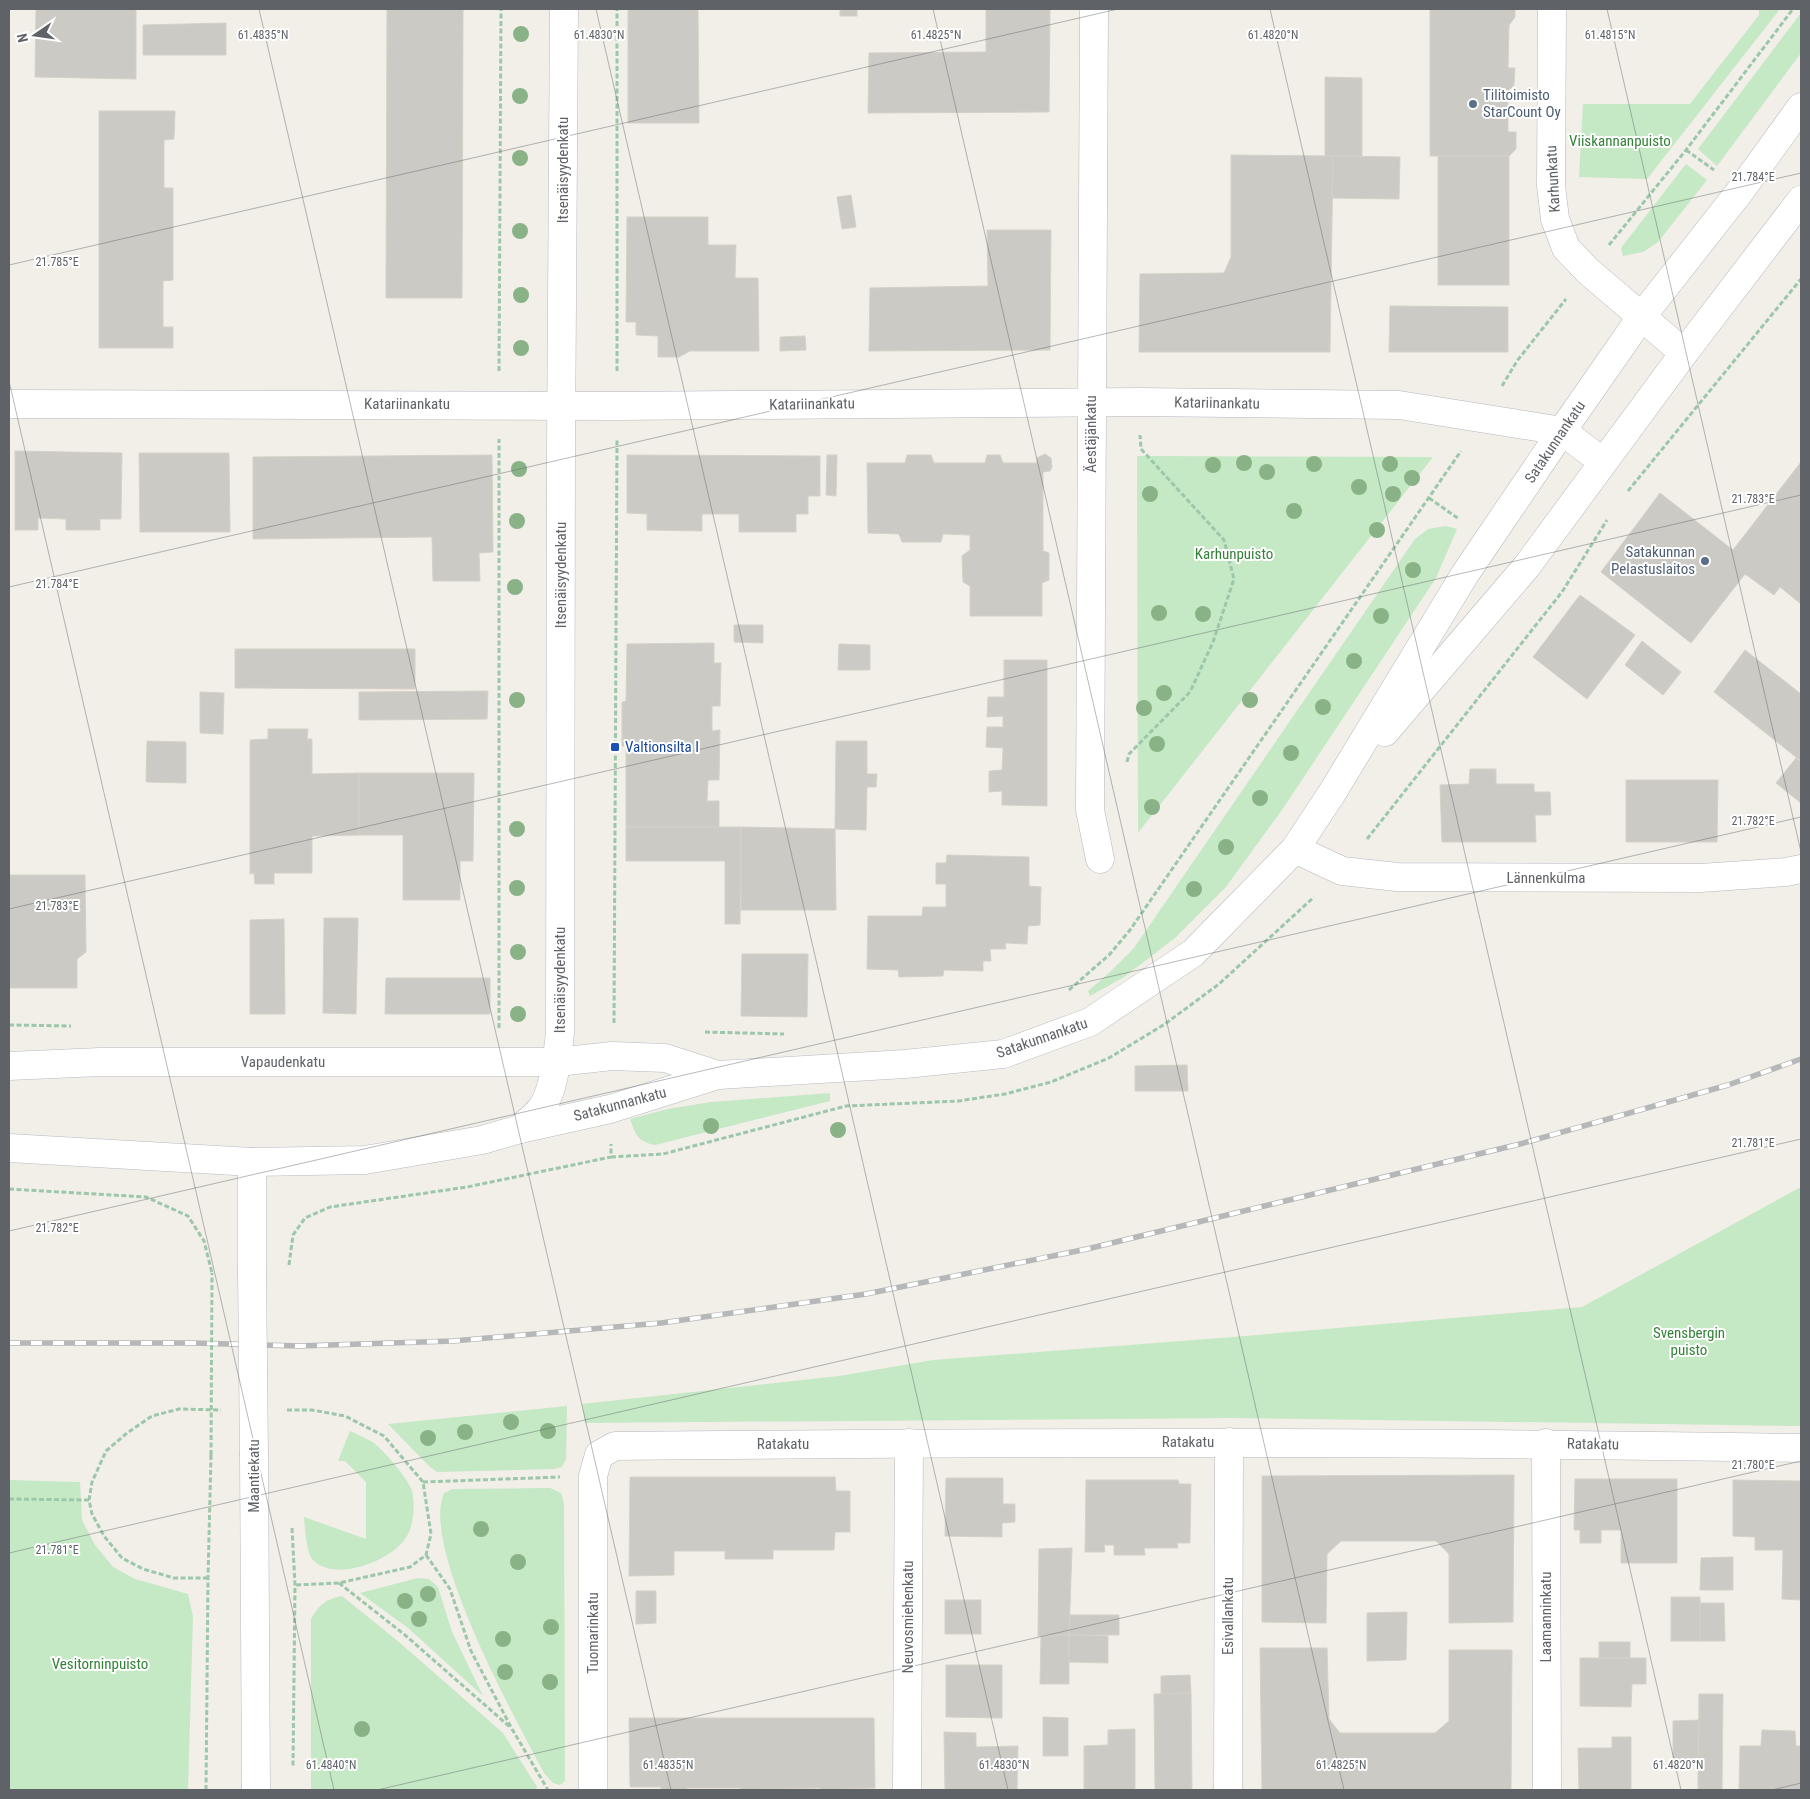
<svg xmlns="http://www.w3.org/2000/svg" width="1810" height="1799" font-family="'Roboto Condensed',sans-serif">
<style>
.green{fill:#c5e8c5}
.building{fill:#cccac5;stroke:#d6d1c6}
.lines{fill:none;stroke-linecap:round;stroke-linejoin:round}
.street-casing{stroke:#b5b8bc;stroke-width:29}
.secondary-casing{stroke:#b6babf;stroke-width:29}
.path{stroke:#9cc7a9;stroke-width:3;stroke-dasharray:5 2.5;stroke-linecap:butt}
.street{stroke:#fff;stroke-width:28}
.secondary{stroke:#fff;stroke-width:28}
.rail-casing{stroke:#b6b7b8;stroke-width:5.5}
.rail{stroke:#fff;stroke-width:4;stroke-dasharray:11;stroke-linecap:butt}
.secondary-bridge-casing{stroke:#b6babf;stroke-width:29;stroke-linecap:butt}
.path-bridge{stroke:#9cc7a9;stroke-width:3;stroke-dasharray:5 2.5;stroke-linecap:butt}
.secondary-bridge{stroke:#fff;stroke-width:28}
.tree{fill:#89b387}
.ticks{fill:none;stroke:#5f6368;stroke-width:1;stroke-opacity:0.45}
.service-dot{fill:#5c6f8a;stroke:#fff;stroke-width:2}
.transit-dot{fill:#1a4fb4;stroke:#fff;stroke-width:2}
.labels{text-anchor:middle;stroke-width:4;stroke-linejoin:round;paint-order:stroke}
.service-label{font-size:15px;fill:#4e5e75;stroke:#fff;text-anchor:start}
.park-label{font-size:15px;fill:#348238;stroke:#fff}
.street-label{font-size:15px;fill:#5f6368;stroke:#fff}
.transit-label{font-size:15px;fill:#164399;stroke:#fff;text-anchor:start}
.ticks-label{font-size:12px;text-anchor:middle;fill:#5f6368;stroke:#fff;stroke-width:4;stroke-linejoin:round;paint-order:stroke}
</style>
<rect width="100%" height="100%" fill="#f1efe8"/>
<!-- green -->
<g class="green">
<path d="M1759,9H1780L1647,179L1579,177L1583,104H1690L1759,15Z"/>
<path d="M1801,13V53L1717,166L1698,149Z"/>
<path d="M1686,164L1707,180L1658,242L1643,252L1623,256L1621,248Z"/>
<path d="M1137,456L1433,457L1138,833Z"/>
<path d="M1446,526L1457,529L1436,578L1284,807L1226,887L1175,938L1124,977L1090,996L1088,991L1109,973L1134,948L1415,539L1428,529Z"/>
<path d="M830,1093V1101L655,1145C637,1141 636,1135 630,1119L668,1109L711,1102Z"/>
<path d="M1801,1187V1426L1230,1418L585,1423L582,1404L839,1376L933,1360L1233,1337L1582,1307Z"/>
<path d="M567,1406L566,1459L562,1467L554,1469L437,1472L430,1467L388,1424Z"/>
<path d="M350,1431C358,1435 366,1438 374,1443C384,1451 408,1478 412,1491C415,1503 414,1521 409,1532C398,1559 337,1583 314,1561C306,1554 305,1528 304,1517L366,1539V1482L345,1461H338Z"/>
<path d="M9,1480L80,1482L82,1520L95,1545L113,1567L135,1579L188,1594L193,1616L188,1790H9Z"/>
<path d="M550,1488L561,1493L564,1504L565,1781L560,1785L553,1783L544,1773C516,1720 420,1547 444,1493L453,1489Z"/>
<path d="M418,1578L429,1579L438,1587L452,1632L483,1696L408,1628L360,1593Z"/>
<path d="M342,1596L399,1642L503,1733L537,1787L536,1790H311V1619C320,1604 324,1600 342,1596Z"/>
</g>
<!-- building -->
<g class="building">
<path d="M36,9H136V79L35,77Z"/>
<path d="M387,9H463L462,298H386Z"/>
<path d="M628,9H698L699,123H628Z"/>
<rect x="840" y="9" width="17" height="7"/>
<path d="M986,9H1050L1049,112L868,113L869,53L986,52Z"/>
<path d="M1430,9H1515V17L1509,25L1508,68H1515L1514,85L1508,91V132H1516V149L1509,156H1430Z"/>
<path d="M226,23V55H143V25Z"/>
<path d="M1325,77L1362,78V156H1325Z"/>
<path d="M99,111H175L174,139L164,140V188H173V280L163,281V327H173V348H99Z"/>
<path d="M1231,155L1333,156L1330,352H1139L1140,274L1224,273L1231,257Z"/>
<path d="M1333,156L1400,157L1399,199L1332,198Z"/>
<rect x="1438" y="156" width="71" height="129"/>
<path d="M851,195L856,227L842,229L837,197Z"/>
<path d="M627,217H708V245H736L735,278H758L759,351H690L679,357H658V336L636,335V322H626Z"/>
<path d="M987,230H1051L1050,350L869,351L870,288L988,286Z"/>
<path d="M1390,306L1508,307V352H1389Z"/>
<path d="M805,336L806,350L780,351V337Z"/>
<path d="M15,451L122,453L121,519H100V530H66V519L38,518V530H15Z"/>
<path d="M139,453H229L230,532H140Z"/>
<path d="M1045,454L1051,458L1052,467L1050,471L1043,472V551L1049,553V580L1042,583V616H970V586L963,582L962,556L970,550V535L943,534L941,542H902L899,534L868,533L867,463H905L907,455H931L934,463H985L987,455H1000L1003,463H1037V458Z"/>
<path d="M492,455L493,552L479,553L480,581H433L432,537L253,539V457Z"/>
<path d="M627,455L820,456V496H808V514H796V532H739V514H702V531L647,530V514L627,513Z"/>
<path d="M827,455H837L836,496L826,495Z"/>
<path d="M1801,462V604L1780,587L1774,595L1745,574L1691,643L1601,572L1660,493L1733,550Z"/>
<path d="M1580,595L1635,635L1587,699L1533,657Z"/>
<path d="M734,625H763V643L734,642Z"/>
<path d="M1642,641L1681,672L1663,695L1625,665Z"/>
<path d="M714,643V663H721L720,706H712V731L720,730L719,780H708L707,801H719V827H626V746H622V702L626,701L627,644Z"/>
<path d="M839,644L870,645V670H838Z"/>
<path d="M235,649H415V689L235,688Z"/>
<path d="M1745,650L1801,694V761L1714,692Z"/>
<path d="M1004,660H1047V806L1002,805V791L989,792V771L1002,770L1003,748L986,747L987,727H1003V716L987,717L988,697H1004Z"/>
<path d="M488,691L487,719L359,720V692Z"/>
<path d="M200,692L224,693L223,734L200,733Z"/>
<path d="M268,729H308L307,739H312V774L359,773V835L312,836V873H274V884H255L254,873L250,874V740L268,739Z"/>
<path d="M147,741L186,742V783L146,782Z"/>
<path d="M836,741H867V774H877L876,787H867L866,830L835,829Z"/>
<path d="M1796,758L1801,762V803L1776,783Z"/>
<path d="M1470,769H1496V784H1534V792H1550L1551,815H1535L1536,842H1442L1440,785L1469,784Z"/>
<path d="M359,773H474L473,861H460V900H403V835H359Z"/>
<path d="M1626,780H1718L1717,842H1626Z"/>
<path d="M626,827H741L740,924H725V861H626Z"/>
<path d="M741,827L835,829L836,910H741Z"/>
<path d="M947,855L1029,857V886L1041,887L1040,925L1028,926L1027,944L1005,943L1006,949H990L991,961H983V971L944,970L943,976L899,977L898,970L867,969L868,916H922L923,907H946V884H936V863H946Z"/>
<path d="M9,875H85L86,952L77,959V988H9Z"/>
<path d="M324,918H358L356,1014L323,1013Z"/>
<path d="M284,919L285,1014H250V920Z"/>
<path d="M742,954H808L807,1017L741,1016Z"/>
<path d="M386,978H490V1014H385Z"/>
<path d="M1187,1065L1188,1091H1135V1066Z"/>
<path d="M1514,1475L1513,1622L1449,1623V1554L1436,1541H1341L1327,1554L1326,1623L1262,1622V1476Z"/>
<path d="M630,1477H835L836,1491H850V1532H835L834,1550H773V1559H725V1551H674V1575L629,1576Z"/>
<path d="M946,1478H1003V1504H1015V1522L1002,1523V1537L945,1536Z"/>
<path d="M1575,1479H1677V1563H1621V1530H1601V1543H1580V1530H1574Z"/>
<path d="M1086,1480H1178L1179,1484H1191L1190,1543H1177L1178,1548H1144L1145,1555H1114V1545H1104L1105,1552H1085Z"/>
<path d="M1733,1480L1801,1481V1600L1782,1599L1783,1550H1755V1537L1733,1536Z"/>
<path d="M1072,1548L1069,1635L1038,1636L1039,1549Z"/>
<path d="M1733,1557V1590H1700L1701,1558Z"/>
<path d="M636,1591H656V1623L636,1624Z"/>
<rect x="1671" y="1597" width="29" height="44"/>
<rect x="945" y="1600" width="36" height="34"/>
<path d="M1700,1603H1724L1725,1641H1700Z"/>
<path d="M1407,1612L1406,1660L1367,1661V1613Z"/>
<path d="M1070,1615H1119V1635H1069Z"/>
<path d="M1069,1635V1684H1040L1041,1636Z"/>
<path d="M1069,1635L1108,1636V1663L1069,1662Z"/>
<rect x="1599" y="1642" width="31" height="16"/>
<path d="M1260,1648H1327L1329,1719L1340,1733H1435L1449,1721V1650H1512L1511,1790H1262Z"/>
<path d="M1580,1658H1646V1684H1632L1631,1707L1580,1706Z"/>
<path d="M946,1665H1002V1718L946,1717Z"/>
<path d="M1190,1675L1191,1693L1161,1694V1676Z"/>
<path d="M1191,1693L1192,1790H1155L1154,1694Z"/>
<path d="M1699,1694H1723L1722,1790H1698Z"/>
<path d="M1043,1717L1068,1718V1756H1043Z"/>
<path d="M629,1718H874L875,1788L844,1789V1790H820V1788L740,1790V1788H687V1790H661V1787H630Z"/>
<path d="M1699,1720L1698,1760H1673V1721Z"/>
<path d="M1135,1729V1790H1084V1746L1108,1745V1730Z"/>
<path d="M1762,1730L1795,1731L1796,1746H1801V1790H1739L1740,1746H1761Z"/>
<path d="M944,1732L976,1733V1747L1018,1746L1017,1790H945Z"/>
<path d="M1612,1737H1631V1790H1579L1578,1748H1612Z"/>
</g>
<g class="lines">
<!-- street casing -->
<g class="street-casing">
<g id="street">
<path d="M1094,9L1090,810L1100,859"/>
<path d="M1552,9L1551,186L1555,219L1566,248L1588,271L1684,353"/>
<path d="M9,404L617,406L1139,402L1399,405L1562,431L1603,462"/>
<path d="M1295,849L1342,871L1397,877L1701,878L1786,872L1801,869"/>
<path d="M1546,1443L1547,1790"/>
<path d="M593,1790V1476L599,1455L615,1446C1011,1442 1406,1441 1801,1448"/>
<path d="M907,1790L909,1443"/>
<path d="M1228,1790L1229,1442"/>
</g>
</g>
<!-- secondary casing -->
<g class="secondary-casing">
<g id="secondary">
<path d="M1385,732L1527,566L1684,353L1801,200"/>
<path d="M9,1066L100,1062H557L612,1056L665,1058L718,1075"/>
<path d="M520,1129C527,1122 534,1117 540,1110C554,1094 558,1052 560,1032L561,447L564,9"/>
<path d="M9,1148L252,1162L365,1160L482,1140L520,1129L610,1109L718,1075L905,1064L1003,1054L1090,1022L1193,953L1295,849L1332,793L1465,574L1562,431L1642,316L1741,190L1801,107"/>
<path d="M252,1271V1162"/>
<path d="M254,1455L256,1790"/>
</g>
</g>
<!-- path -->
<g class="path">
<path d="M1686,150L1714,170"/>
<path d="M1609,245L1686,150L1793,9"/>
<path d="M499,371L501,9"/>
<path d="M617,371V9"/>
<path d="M1502,386L1517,361L1566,299"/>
<path d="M1628,491L1801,279"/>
<path d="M1429,498L1459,519"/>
<path d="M1127,762L1129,754L1190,692L1213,642L1234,579L1224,540L1141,449L1140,435"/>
<path d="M1367,839L1562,592L1607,520"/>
<path d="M1069,990L1110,954L1130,930L1461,451"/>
<path d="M614,1023L617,439"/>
<path d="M9,1025L71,1026"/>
<path d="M499,1028V439"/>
<path d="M705,1032L784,1034"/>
<path d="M611,1157L663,1154L846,1106L958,1101L1005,1094L1051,1082L1109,1058L1165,1024L1219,984L1314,897"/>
<path d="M9,1189L146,1197L188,1216L204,1241L212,1273"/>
<path d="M289,1265L293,1235L305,1218L330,1207L467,1187L611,1157V1144"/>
<path d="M287,1410H312L345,1416L384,1436L423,1482L431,1534L426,1555L410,1567L339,1583L295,1585"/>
<path d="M423,1482L560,1477"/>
<path d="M9,1499L89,1500"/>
<path d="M292,1528L295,1585L293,1766"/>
<path d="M426,1555L450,1589L471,1651L512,1729L548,1790"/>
<path d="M208,1578H174L143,1569L122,1558L104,1536L92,1514L89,1500L92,1482L106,1451L127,1433L152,1416L179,1409L221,1410"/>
<path d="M339,1583L405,1635L510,1727"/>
<path d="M206,1790L208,1578L211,1455"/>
</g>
<!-- street -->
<use href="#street" class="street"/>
<!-- secondary -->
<use href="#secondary" class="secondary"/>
<!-- rail casing -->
<g class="rail-casing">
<path id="rail" d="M9,1343H193L299,1346L453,1341L661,1323L866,1294L1087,1249L1520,1144L1728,1085L1801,1059"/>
</g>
<!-- rail -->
<use href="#rail" class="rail"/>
<!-- secondary-bridge casing -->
<g class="secondary-bridge-casing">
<path id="secondary-bridge" d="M252,1271L254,1455"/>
</g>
<!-- path-bridge -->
<path class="path-bridge" d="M211,1455L212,1273"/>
<!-- secondary-bridge -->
<use href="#secondary-bridge" class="secondary-bridge"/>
</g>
<!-- trees -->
<g class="tree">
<circle cx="521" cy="34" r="8"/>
<circle cx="520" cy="96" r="8"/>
<circle cx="520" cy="158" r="8"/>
<circle cx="520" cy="231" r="8"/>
<circle cx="521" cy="295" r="8"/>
<circle cx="521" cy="348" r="8"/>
<circle cx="1244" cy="463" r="8"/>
<circle cx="1314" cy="464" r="8"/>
<circle cx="1390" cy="464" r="8"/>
<circle cx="1213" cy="465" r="8"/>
<circle cx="519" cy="469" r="8"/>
<circle cx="1267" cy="472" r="8"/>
<circle cx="1412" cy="478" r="8"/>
<circle cx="1359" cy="487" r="8"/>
<circle cx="1150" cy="494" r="8"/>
<circle cx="1393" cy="494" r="8"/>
<circle cx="1294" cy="511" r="8"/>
<circle cx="517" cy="521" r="8"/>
<circle cx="1377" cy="530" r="8"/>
<circle cx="1413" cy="570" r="8"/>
<circle cx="515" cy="587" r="8"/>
<circle cx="1159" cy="613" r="8"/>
<circle cx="1203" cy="614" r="8"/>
<circle cx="1381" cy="616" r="8"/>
<circle cx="1354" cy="661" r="8"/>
<circle cx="1164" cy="693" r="8"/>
<circle cx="517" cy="700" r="8"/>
<circle cx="1250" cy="700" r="8"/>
<circle cx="1323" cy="707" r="8"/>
<circle cx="1144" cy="708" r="8"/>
<circle cx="1157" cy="744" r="8"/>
<circle cx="1291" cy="753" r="8"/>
<circle cx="1260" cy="798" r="8"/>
<circle cx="1152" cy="807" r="8"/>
<circle cx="517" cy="829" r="8"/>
<circle cx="1226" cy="847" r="8"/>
<circle cx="517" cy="888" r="8"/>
<circle cx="1194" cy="889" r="8"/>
<circle cx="518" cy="952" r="8"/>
<circle cx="518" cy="1014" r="8"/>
<circle cx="711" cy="1126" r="8"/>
<circle cx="838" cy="1130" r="8"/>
<circle cx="511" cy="1422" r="8"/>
<circle cx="548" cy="1431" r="8"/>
<circle cx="465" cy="1432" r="8"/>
<circle cx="428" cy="1438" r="8"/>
<circle cx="481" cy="1529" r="8"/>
<circle cx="518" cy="1562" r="8"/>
<circle cx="428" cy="1594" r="8"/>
<circle cx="405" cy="1601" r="8"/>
<circle cx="419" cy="1619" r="8"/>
<circle cx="551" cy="1627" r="8"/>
<circle cx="503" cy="1639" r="8"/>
<circle cx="505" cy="1672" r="8"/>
<circle cx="550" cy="1682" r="8"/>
<circle cx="362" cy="1729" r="8"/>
</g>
<!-- ticks -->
<path class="ticks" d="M259,9L671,1790M596,9L1008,1790M933,9L1344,1790M1270,9L1681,1790M1607,9L1801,852M9,265L1118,9M9,381L334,1790M9,587L1801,173M9,909L1801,495M9,1231L1801,817M9,1553L1801,1139M377,1790L1801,1461M1772,1790L1801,1783"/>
<!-- markers -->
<g class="service-dot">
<circle cx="1473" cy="104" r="5"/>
<circle cx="1705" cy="561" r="5"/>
</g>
<rect class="transit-dot" x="610" y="742" width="10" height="10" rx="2.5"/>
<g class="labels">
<!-- service labels -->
<g class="service-label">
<text x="1483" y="100">Tilitoimisto<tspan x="1483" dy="17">StarCount Oy</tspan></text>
<text x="1695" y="557" text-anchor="end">Satakunnan<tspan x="1695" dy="17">Pelastuslaitos</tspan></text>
</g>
<!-- park labels -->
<g class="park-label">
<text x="1620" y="146">Viiskannanpuisto</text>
<text x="1234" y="559">Karhunpuisto</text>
<text x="1689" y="1338">Svensbergin<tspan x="1689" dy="17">puisto</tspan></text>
<text x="100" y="1669">Vesitorninpuisto</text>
</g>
<!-- street labels -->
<g class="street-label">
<text transform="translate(563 170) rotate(-90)" y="5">Itsenäisyydenkatu</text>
<text transform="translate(1553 179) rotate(-93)" y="5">Karhunkatu</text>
<text transform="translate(1217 403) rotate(1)" y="5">Katariinankatu</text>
<text x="407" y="409">Katariinankatu</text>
<text transform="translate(812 404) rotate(-1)" y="5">Katariinankatu</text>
<text transform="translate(1091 434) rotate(-90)" y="5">Äestäjänkatu</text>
<text transform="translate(1555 442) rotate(-56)" y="5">Satakunnankatu</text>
<text transform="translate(561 575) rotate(-90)" y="5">Itsenäisyydenkatu</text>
<text x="1546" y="883">Lännenkulma</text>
<text transform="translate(560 980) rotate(-90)" y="5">Itsenäisyydenkatu</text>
<text transform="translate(1042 1038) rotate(-19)" y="5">Satakunnankatu</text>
<text x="283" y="1067">Vapaudenkatu</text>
<text transform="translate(620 1104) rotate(-15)" y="5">Satakunnankatu</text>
<text x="1188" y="1447">Ratakatu</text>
<text x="783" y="1449">Ratakatu</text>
<text transform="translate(1593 1444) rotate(1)" y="5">Ratakatu</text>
<text transform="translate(254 1476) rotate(-90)" y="5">Maantiekatu</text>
<text transform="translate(1228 1616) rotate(-90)" y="5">Esivallankatu</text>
<text transform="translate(908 1617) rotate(-90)" y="5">Neuvosmiehenkatu</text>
<text transform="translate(1546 1617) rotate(-90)" y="5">Laamanninkatu</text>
<text transform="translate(593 1633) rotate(-90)" y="5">Tuomarinkatu</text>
</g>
<!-- transit labels -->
<g class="transit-label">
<text x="625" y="752">Valtionsilta I</text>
</g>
</g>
<g class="ticks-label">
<text x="263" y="39">61.4835°N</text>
<text x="599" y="39">61.4830°N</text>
<text x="936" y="39">61.4825°N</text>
<text x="1273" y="39">61.4820°N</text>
<text x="1610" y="39">61.4815°N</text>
<text x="1753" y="181">21.784°E</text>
<text x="57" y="266">21.785°E</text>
<text x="1753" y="503">21.783°E</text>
<text x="57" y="588">21.784°E</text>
<text x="1753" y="825">21.782°E</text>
<text x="57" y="910">21.783°E</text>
<text x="1753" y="1147">21.781°E</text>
<text x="57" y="1232">21.782°E</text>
<text x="1753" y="1469">21.780°E</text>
<text x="57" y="1554">21.781°E</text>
<text x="331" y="1769">61.4840°N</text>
<text x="668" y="1769">61.4835°N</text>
<text x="1004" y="1769">61.4830°N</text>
<text x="1341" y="1769">61.4825°N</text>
<text x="1678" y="1769">61.4820°N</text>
</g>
<!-- border -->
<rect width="1810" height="1799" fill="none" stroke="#5f6368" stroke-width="20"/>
<!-- north arrow -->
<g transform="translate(35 35) rotate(257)" stroke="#ffffff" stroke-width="4" paint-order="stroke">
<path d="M0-4L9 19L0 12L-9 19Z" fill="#5f6368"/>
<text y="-8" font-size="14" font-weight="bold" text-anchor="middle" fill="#5f6368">N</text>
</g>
</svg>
